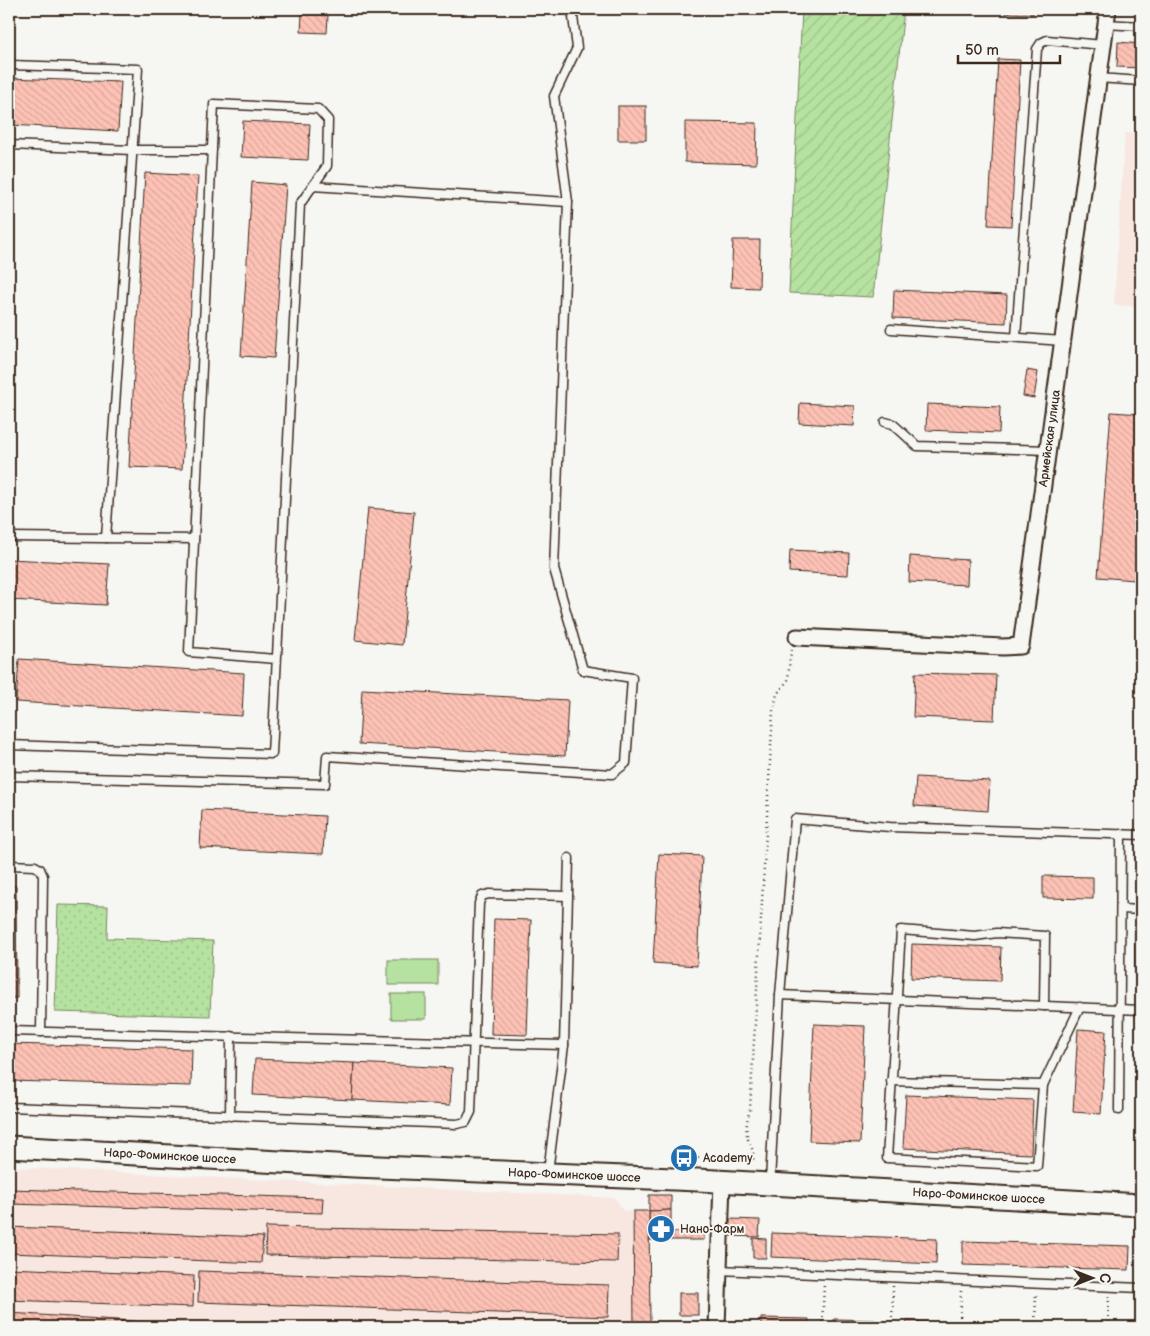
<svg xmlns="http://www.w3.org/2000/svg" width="1150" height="1336" font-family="'Balsamiq Sans',sans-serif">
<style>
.built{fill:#f8e6e0}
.park{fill:url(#park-dots);stroke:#78865f}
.garden{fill:url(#garden-furrows);stroke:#78865f}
.pitch{fill:#b5e2a0;stroke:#78865f}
.building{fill:url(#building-back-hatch);stroke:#3b2a1e}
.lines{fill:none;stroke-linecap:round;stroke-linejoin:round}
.service-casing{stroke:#3b2a1e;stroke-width:11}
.minor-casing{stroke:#3b2a1e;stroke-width:19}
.secondary-casing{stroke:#3b2a1e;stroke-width:25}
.path{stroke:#3b2a1e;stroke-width:2.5;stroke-dasharray:1 4;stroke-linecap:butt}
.service{stroke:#f6f6f2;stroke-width:8}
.minor{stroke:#f6f6f2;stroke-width:15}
.secondary{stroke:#f6f6f2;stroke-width:21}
.labels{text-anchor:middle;stroke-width:4;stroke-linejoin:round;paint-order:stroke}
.street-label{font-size:12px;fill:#3b2a1e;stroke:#f6f6f2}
.poi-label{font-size:12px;fill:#3b2a1e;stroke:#f6f6f2;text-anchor:start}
</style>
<defs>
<pattern id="park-dots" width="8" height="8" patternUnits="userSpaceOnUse" patternTransform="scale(1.25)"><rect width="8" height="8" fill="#b5e2a0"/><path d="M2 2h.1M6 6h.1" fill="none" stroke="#9dc289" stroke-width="1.8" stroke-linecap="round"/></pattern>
<pattern id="garden-furrows" width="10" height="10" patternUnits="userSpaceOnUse" patternTransform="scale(1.25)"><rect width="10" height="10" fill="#b5e2a0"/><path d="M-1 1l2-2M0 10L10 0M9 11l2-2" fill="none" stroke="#9dc289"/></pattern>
<pattern id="building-back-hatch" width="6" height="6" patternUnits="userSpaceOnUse" patternTransform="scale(1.25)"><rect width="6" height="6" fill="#fdc2b5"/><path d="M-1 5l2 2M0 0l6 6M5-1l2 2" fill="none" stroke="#daa79b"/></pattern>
</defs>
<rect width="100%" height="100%" fill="#f6f6f2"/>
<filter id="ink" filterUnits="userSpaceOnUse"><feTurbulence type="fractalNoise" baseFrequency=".02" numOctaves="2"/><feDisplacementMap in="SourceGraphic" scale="10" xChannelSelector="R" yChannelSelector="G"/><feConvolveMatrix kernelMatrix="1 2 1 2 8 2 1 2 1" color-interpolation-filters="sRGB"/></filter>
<g filter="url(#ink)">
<!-- built -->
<g class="built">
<path d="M1125,133H1141V307L1114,305Z"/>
<path d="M9,1167L615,1198L623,1211H649L650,1327H9Z"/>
</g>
<!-- park -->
<path class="park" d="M58,905L108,906L107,938L213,941L210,1016L55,1012Z"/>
<!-- garden -->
<path class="garden" d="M802,9H904L873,297L789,293Z"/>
<!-- pitch -->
<g class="pitch">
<rect x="388" y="960" width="50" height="25"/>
<rect x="391" y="994" width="35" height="25"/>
</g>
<!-- building -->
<g class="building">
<path d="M1005,9H1033V14L1005,13Z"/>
<path d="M302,14L328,15L327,33L301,32Z"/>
<path d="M1118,42L1141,44V68L1117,67Z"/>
<path d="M998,59L1020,60L1011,226L988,225Z"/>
<path d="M9,78L121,82L118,131L9,125Z"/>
<rect x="618" y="106" width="28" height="34"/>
<path d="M243,121L310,124L308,160L241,157Z"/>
<path d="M685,122L757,123L756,164L685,162Z"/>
<path d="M145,173L198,176L182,469L129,467Z"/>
<path d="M252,182L286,185L274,358L241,356Z"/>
<path d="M733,240H760L759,288L731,287Z"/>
<path d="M894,290L1007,295L1006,323L893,318Z"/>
<path d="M1027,370L1038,372L1034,398L1023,396Z"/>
<path d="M800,403L855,406L854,426L799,423Z"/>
<path d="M927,404L1000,407L999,433L926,430Z"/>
<path d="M1111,412L1141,414V507L1135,580L1098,577Z"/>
<path d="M368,508L414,512L402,645L355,640Z"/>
<path d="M790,550L849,553L848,575L789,572Z"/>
<path d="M910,556L968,560L967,585L909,582Z"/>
<path d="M9,559L109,564L106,605L9,600Z"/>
<path d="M19,659L244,673L242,716L16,702Z"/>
<path d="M915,673L996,675L994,720L913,717Z"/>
<path d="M362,689L568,700L565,756L359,744Z"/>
<path d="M916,777L990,781L988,811L914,806Z"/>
<path d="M202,810L325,816L323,854L200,848Z"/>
<path d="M659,854L702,856L697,966L653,963Z"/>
<path d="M1043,876L1093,877V899L1043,898Z"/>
<path d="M9,886H16L17,998H9Z"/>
<path d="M494,919L531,920L527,1035L491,1034Z"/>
<rect x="1135" y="932" width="6" height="53"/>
<path d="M912,944L1001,947L1000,981L911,978Z"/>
<path d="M814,1024L865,1026L860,1143L809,1141Z"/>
<path d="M1078,1029L1106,1031L1101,1114L1073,1112Z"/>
<path d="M9,1044L192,1049L191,1086L9,1081Z"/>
<path d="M255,1059L354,1063L352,1100L253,1095Z"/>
<path d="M354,1063L452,1068L450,1105L352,1100Z"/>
<path d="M906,1095L1033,1100L1031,1154L903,1148Z"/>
<path d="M9,1189L323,1198L322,1213L9,1204Z"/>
<path d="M649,1195H671V1210L649,1211Z"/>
<path d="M671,1210V1240H649V1211Z"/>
<path d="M633,1211H649L650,1327H634Z"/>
<path d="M730,1219L760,1220L759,1237L730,1236Z"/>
<path d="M9,1227L263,1237L261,1263L9,1253Z"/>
<path d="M266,1227L618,1234L617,1262L265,1255Z"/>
<path d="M704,1231V1240H671V1232Z"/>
<path d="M772,1233L937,1239L936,1264L771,1257Z"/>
<path d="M753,1238L766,1239V1258H753Z"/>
<path d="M963,1241L1130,1246L1129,1270L963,1265Z"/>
<path d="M9,1268L194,1276L193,1307L9,1300Z"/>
<path d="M199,1271L609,1285L608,1317L198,1302Z"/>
<rect x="679" y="1293" width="19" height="22"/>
<path d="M9,1313L162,1323V1327H9Z"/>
<path d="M761,1318L809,1319L808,1327H761Z"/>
<path d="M834,1319L875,1320V1327H834Z"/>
<path d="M907,1321L948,1323V1327H906Z"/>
<path d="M162,1323L280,1327H162Z"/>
<path d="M980,1325L1021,1326V1327H980Z"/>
</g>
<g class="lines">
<!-- service casing -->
<g class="service-casing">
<g id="service">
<path d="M1105,24L1141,26"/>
<path d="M9,65L138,69L106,538"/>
<path d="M1098,78L1141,81"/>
<path d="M9,145L132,150H212"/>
<path d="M312,186L568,202L554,96L577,48L572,9"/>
<path d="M891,329L1063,341"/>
<path d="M1016,337L1037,49L1041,43L1047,40L1103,45"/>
<path d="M885,422L893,424L917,446L1048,450"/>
<path d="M9,537L194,539"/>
<path d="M9,745L272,754L300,204L327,166L328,120L318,109L214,104L189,652L276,659"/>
<path d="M9,776L325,784L327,756L612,774L626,763L632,678L583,670L554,569L568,202"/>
<path d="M9,865L35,866L40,869L43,876L41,1032"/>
<path d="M1121,909L1141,910"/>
<path d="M780,995L1141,1010"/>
<path d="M1044,1006L1045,936L997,933L975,936L901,930L887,1158L1037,1166L1043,1085L1080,1007"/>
<path d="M9,1031L564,1045"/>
<path d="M891,1081L1043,1085"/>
<path d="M9,1107L457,1124L466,1122L471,1112L479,903L482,896L489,894L568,896"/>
<path d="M1119,1110L1121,834"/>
<path d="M230,1116L231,1036"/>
<path d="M548,1172L564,1045L569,858"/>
<path d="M770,1182L780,995L795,819L890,827L1141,835"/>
<path d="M719,1270L1141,1288"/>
</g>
</g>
<!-- minor casing -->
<g class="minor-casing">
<g id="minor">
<path id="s1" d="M797,637L1003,647L1021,646L1108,9"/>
<path d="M717,1327L722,1182"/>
</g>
</g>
<!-- secondary casing -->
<g class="secondary-casing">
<g id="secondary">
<path id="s2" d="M9,1147L354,1166L698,1180L1141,1205"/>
</g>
</g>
<!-- path -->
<g class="path">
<path d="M698,1158L753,1159C754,1148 751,1149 748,1139C745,1130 747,1119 750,1110L773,711L777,694L788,680L790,657L792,650"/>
<path d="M822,1327L824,1284"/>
<path d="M892,1327L893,1286"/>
<path d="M960,1327L961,1289"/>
<path d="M1035,1327L1036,1292"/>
<path d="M1108,1327L1109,1295"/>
</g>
<!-- service -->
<use href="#service" class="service"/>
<!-- minor -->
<use href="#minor" class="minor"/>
<!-- secondary -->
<use href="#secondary" class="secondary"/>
</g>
</g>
<!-- icons -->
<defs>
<g id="bus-disc" transform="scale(1.4375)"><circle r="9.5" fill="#1f6fb2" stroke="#f6f6f2"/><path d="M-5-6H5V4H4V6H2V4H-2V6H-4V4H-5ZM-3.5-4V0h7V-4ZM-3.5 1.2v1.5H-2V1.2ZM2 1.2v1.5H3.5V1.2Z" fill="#fff"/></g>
<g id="pharmacy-disc" transform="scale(1.4375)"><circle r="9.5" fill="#1f6fb2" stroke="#f6f6f2"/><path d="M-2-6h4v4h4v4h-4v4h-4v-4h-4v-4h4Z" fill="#fff"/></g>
</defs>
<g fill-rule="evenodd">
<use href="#bus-disc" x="684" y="1158"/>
<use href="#pharmacy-disc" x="661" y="1229"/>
</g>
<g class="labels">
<!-- street labels -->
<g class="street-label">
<text dy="4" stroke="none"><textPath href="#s1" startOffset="434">Армейская улица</textPath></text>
<text dy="4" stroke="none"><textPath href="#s2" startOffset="161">Наро-Фоминское шоссе</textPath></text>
<text dy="4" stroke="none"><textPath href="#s2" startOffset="566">Наро-Фоминское шоссе</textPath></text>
<text dy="4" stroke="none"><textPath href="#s2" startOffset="971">Наро-Фоминское шоссе</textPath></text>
</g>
<!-- poi labels -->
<g class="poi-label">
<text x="703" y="1162">Academy</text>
<text x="680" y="1233">Нано-Фарм</text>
</g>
</g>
<!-- margin -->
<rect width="1150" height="1336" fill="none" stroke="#f6f6f2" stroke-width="30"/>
<rect x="15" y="15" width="1120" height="1306" fill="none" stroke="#3b2a1e" stroke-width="2" filter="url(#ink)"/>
<!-- north arrow -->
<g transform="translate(1092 1278) rotate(90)" stroke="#f6f6f2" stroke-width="4" paint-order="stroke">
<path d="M0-4L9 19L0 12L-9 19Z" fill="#3b2a1e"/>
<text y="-8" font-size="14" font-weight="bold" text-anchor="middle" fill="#3b2a1e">С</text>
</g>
<!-- scale -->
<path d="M958 55v8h102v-8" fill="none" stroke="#3b2a1e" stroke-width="2.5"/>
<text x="965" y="55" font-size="15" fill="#3b2a1e" stroke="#f6f6f2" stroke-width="4" paint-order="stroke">50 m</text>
</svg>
